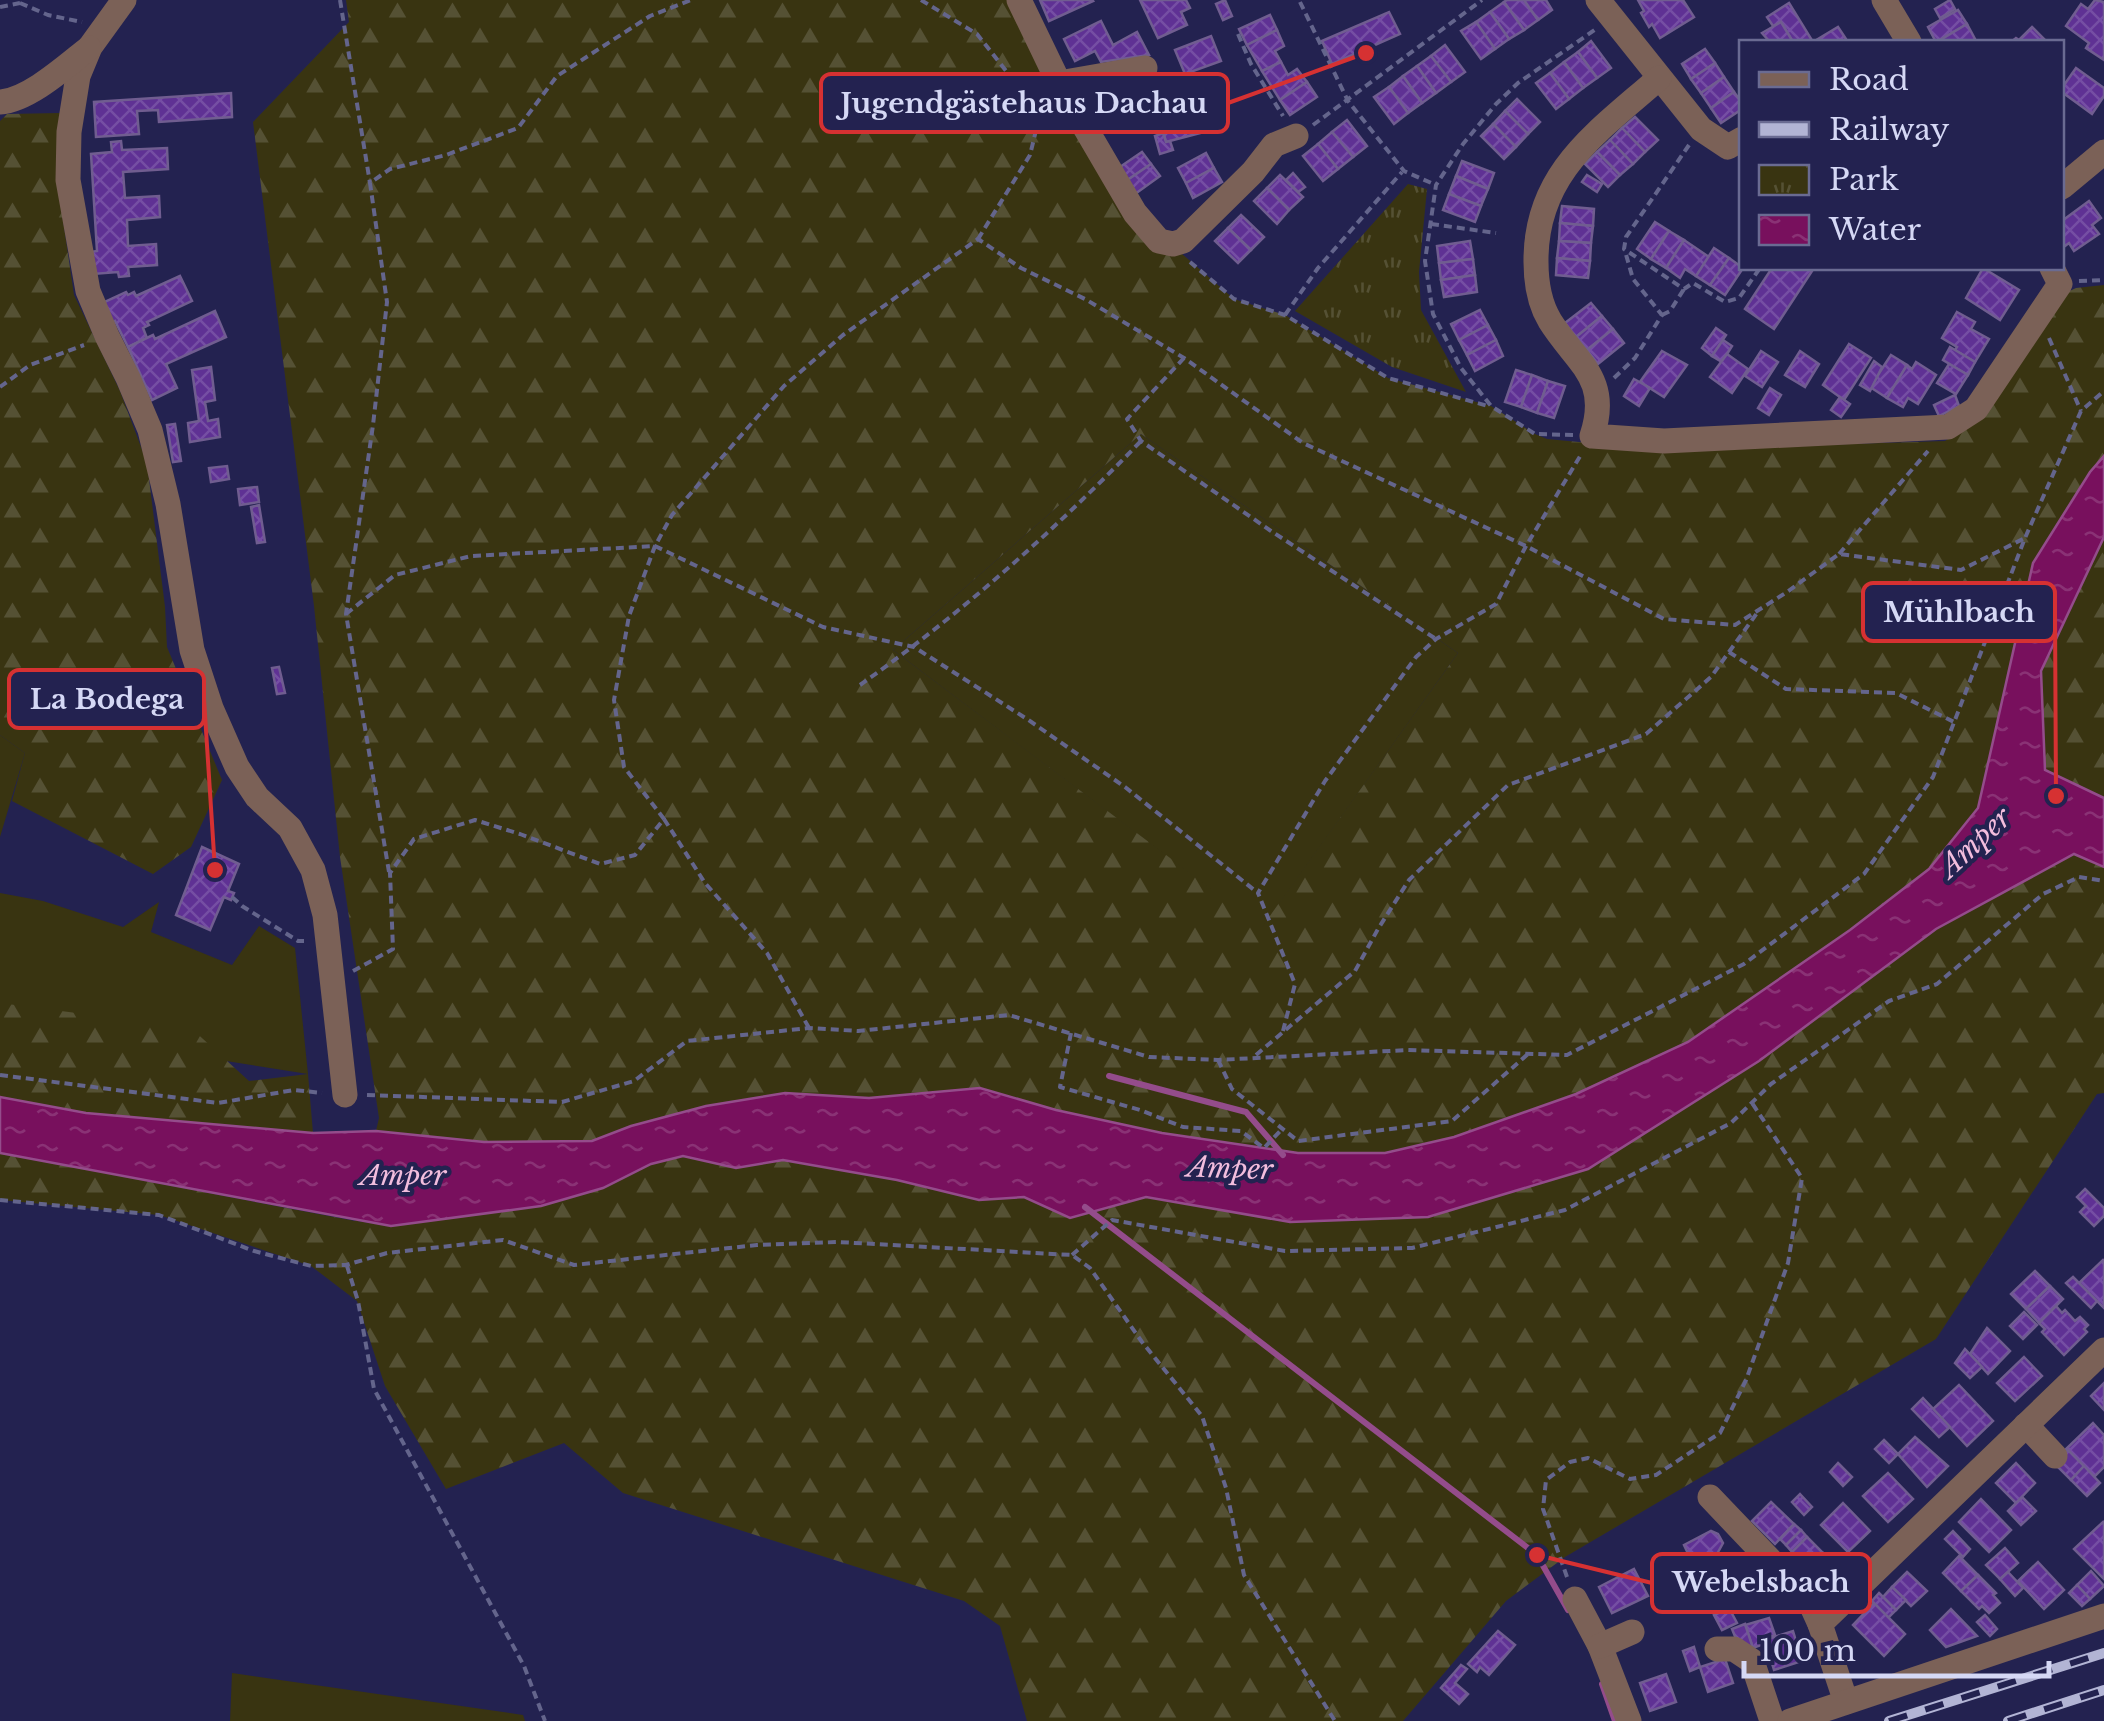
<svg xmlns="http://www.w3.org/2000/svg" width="2104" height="1721" font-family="'Libre Baskerville',serif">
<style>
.grass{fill:#393411}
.forest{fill:url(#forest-firs);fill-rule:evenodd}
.park{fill:url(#park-tufts)}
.water{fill:url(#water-ripples);stroke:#944c8b;stroke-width:2.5}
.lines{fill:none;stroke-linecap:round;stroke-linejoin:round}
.stream{stroke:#944c8b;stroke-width:6}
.building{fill:url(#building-cross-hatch);stroke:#705d90;stroke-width:2.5}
.path{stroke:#64658c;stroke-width:4;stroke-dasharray:8 5;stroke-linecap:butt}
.minor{stroke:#7b6157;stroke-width:25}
.rail-casing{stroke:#b2b4d4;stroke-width:10}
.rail{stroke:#232250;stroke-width:6;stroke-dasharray:19;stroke-linecap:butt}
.labels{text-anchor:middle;stroke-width:9;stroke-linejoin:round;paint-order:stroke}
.water-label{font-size:28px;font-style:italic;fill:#f2bddd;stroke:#232250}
.leader{fill:none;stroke:#d63132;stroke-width:4}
.callout-dot{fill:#d63132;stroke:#232250;stroke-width:4}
.callout{fill:#232250;stroke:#d63132;stroke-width:4}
.callout-label{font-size:28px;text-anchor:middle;font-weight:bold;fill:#d5d8f5}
</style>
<defs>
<pattern id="forest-firs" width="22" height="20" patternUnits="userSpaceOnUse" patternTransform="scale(2.5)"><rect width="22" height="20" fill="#393411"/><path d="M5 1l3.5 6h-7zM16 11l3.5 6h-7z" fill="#555134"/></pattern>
<pattern id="park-tufts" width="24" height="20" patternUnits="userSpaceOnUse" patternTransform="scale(2.5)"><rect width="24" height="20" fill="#393411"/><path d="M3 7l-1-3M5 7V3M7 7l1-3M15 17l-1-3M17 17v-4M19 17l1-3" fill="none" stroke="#555134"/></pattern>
<pattern id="water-ripples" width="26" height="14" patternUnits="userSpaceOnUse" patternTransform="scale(2.5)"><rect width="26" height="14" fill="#78105d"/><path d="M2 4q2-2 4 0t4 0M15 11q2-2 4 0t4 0" fill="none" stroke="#8a3275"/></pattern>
<pattern id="building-cross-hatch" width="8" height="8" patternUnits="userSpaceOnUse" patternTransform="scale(2.5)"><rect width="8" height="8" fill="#5f3194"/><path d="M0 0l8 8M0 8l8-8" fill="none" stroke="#754ea4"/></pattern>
</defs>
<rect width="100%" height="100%" fill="#232250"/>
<!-- grass -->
<g class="grass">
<path d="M1141,434L1458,653L1262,928L893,650Z"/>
<path d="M0,735L25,753L0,837Z"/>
<path d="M0,893L43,901L123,927L159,902L151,932L232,965L259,926L295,948L308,1074L0,1025Z"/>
<path d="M232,1673L523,1715L525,1721H230Z"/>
</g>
<!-- forest -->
<g class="forest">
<path d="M346,0H1019L1135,213L1234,299L1285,315L1388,378L1491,406L1535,434L1547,439L1664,450L1945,441L1981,417L2063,294L2076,288L2104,285V456L2090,472L2033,563L1978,808L1929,869L1850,930L1688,1042L1576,1094L1454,1137L1385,1153H1298L1162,1133L1056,1110L980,1088L869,1098L785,1093L706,1106L631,1126L592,1141L484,1142L377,1131L357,1221L391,1226L541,1206L603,1188L651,1164L683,1156L736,1168L783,1160L897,1180L979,1200L1024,1197L1070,1218L1146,1197L1290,1222L1759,1061L1937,929L2074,853L2104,867V1093L2097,1094L1936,1339L1565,1557L1506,1601L1403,1721H1027L1000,1626L964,1601L623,1493L564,1443L446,1489L385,1386L357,1301L311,1266L159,1215L0,1200V1153L355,1221L379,1118L340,857L314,606L253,122L349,22ZM1141,434L1458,653L1262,927L893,650Z"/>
<path d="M60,113L58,186L74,295L120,391L147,463L165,607L167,647L222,780L191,847L153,874L12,801L25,753L0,735V121L7,114Z"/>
<path d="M2104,537V798L2045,770L2041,671Z"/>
<path d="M0,1003L191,1028L249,1081L308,1074L313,1133L86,1113L0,1097Z"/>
</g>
<!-- park -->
<path class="park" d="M1408,184L1427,189L1419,272L1421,310L1466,392L1392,367L1295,311Z"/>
<!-- water -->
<path class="water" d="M2104,456V537L2041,671L2045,770L2104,798V867L2074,854L1936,929L1759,1061L1588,1169L1428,1217L1290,1222L1146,1197L1070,1218L1024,1197L979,1200L897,1180L783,1160L736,1168L683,1156L651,1164L603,1188L541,1206L391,1226L0,1153V1097L86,1113L313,1133L376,1131L484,1142L592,1141L631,1126L706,1106L785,1093L869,1098L980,1088L1056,1110L1162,1133L1298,1153H1385L1454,1137L1576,1094L1688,1042L1850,930L1929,869L1978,808L2033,563L2090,472Z"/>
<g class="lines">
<!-- stream -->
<g class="stream">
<path d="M1109,1076L1246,1112L1283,1155"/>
<path d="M1085,1207L1537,1555L1568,1610"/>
<path d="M1602,1684L1615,1721"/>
</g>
</g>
<!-- building -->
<g class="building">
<path d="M1040,0H1092L1093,1L1049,21Z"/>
<path d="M1140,0H1186L1190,8L1181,12L1187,25L1158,38Z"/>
<path d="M1225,0L1232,16L1223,20L1216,4Z"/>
<path d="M1507,0H1524L1538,20L1524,30L1504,2Z"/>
<path d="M1524,0H1546L1552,10L1538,20Z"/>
<path d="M1638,0H1683L1694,17L1660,38L1652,24L1649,27L1641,13L1644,11Z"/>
<path d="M1950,0L1955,9L1940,18L1935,9Z"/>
<path d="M2095,0L2104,2V60L2086,48L2089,43L2066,26L2081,4L2088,9Z"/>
<path d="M1504,2L1524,30L1509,39L1490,12Z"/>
<path d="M1789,3L1813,42H1793L1781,22L1773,26L1767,17Z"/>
<path d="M1958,10L1967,24L1936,42L1928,27Z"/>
<path d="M1389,12L1400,34L1332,64L1322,41Z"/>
<path d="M1490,12L1509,39L1495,49L1476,22Z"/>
<path d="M1270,15L1277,30L1247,45L1239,29Z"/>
<path d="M1101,21L1113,45L1137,32L1149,55L1101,62L1095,51L1075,61L1064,39Z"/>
<path d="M1476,22L1495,49L1481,59L1461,31Z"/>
<path d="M1781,22L1793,42H1770L1762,33Z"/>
<path d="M1967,24L1975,39L1969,42H1937Z"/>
<path d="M1838,27L1848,42H1813Z"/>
<path d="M2032,27L2047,42H2011L2016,38L2019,40Z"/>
<path d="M1277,30L1284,46L1275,51L1281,62L1262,71L1247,45Z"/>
<path d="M1211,36L1221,61L1185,74L1175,50Z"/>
<path d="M1591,41L1611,68L1597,78L1578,52Z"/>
<path d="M1445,45L1465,72L1451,82L1431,56Z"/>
<path d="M1705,49L1715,63L1691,79L1682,64Z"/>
<path d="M1578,52L1597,78L1583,88L1564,62Z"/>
<path d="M1431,56L1451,82L1436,93L1417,66Z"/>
<path d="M1281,62L1288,75L1297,69L1307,82L1280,100L1262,71Z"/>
<path d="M1564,62L1583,88L1569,99L1550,73Z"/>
<path d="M1715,63L1724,77L1701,93L1691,79Z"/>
<path d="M1417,66L1436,93L1422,103L1403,76Z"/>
<path d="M2076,68L2104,88V96L2092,114L2062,92V88Z"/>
<path d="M1550,73L1569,99L1556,109L1536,83Z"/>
<path d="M1403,76L1422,103L1408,113L1389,87Z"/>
<path d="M1724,77L1734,92L1711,108L1701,93Z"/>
<path d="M1307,82L1317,97L1290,115L1280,100Z"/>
<path d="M1389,87L1408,113L1394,124L1374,97Z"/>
<path d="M1734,92L1742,103V109L1721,123L1711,108Z"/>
<path d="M231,93L232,117L159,122L158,110L137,111L139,134L96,137L94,102Z"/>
<path d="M1190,94L1200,133L1166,142L1156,103Z"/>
<path d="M1517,99L1540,122L1528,134L1505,111Z"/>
<path d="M1505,111L1528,134L1516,147L1493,124Z"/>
<path d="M1635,117L1658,140L1645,152L1622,128Z"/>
<path d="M1347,120L1367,146L1353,157L1332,132Z"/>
<path d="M1493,124L1516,147L1504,159L1481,136Z"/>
<path d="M1622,128L1645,152L1633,164L1610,140Z"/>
<path d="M1332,132L1353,157L1338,169L1318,144Z"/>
<path d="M1163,133L1166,142L1170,141L1173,150L1160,154L1155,136Z"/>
<path d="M1610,140L1633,164L1620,175L1597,152Z"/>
<path d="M121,141L122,150L167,148L168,169L123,172L125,198L159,196L160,217L127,220L128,246L156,244L157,265L128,267L129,276L119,277L118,272L93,274L91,252L97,251L91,154L112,152L111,142Z"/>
<path d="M1318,144L1338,169L1323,181L1303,156Z"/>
<path d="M1142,152L1151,164L1126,181L1117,169Z"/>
<path d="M1597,152L1620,175L1608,187L1585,164Z"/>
<path d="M1206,153L1214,168L1186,183L1178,168Z"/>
<path d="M1462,161L1494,173L1488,189L1456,176Z"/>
<path d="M1151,164L1160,176L1135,194L1126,181Z"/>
<path d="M1214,168L1222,182L1193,198L1186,183Z"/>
<path d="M1293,173L1305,187L1298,192L1286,180Z"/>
<path d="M1280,175L1303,197L1289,210L1267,188Z"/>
<path d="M1587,175L1602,184L1597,192L1582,182Z"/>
<path d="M1456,176L1488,189L1481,206L1449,194Z"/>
<path d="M1267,188L1289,210L1277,224L1254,201Z"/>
<path d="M1449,194L1481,206L1475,222L1443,210Z"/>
<path d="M2089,201L2101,218L2092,225L2099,234L2074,251L2069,243L2065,246L2062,242V221Z"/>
<path d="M1562,206L1594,209L1593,226L1560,223Z"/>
<path d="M1241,215L1264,237L1251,250L1228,228Z"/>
<path d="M1655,222L1669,231L1651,259L1637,249Z"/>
<path d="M1560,223L1593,226L1591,243L1559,241Z"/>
<path d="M1228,228L1251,250L1238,263L1215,241Z"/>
<path d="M1669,231L1684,240L1666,268L1651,259Z"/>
<path d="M1684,240L1709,257L1696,276L1685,269L1680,278L1666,268Z"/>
<path d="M1470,241L1473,259L1439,263L1437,246Z"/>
<path d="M1559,241L1591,243L1590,261L1557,258Z"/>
<path d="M1714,248L1729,258L1710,285L1696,276Z"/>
<path d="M1557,258L1590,261L1588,278L1556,275Z"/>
<path d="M1729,258L1743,268L1725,295L1710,285Z"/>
<path d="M1473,259L1475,275L1441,280L1439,263Z"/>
<path d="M1772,268H1814L1774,329L1745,309Z"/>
<path d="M1983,268L2019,290L2000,320L1966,298Z"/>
<path d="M1475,275L1477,292L1444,297L1441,280Z"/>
<path d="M180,276L192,301L147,322L149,325L143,328L147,338L128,347L115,321L109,324L100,304L126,292L128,295L134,292L136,296Z"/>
<path d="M1591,303L1602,316L1576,337L1565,323Z"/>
<path d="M1480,310L1488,325L1459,340L1451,324Z"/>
<path d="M215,311L226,337L166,364L177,388L152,400L128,347L153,335L155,339Z"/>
<path d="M1957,312L1975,322L1971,329L1989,339L1975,362L1955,350L1957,347L1942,338Z"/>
<path d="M1602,316L1613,329L1587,350L1576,337Z"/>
<path d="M1488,325L1496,340L1467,355L1459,340Z"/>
<path d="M1716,328L1726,335L1712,356L1702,348Z"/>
<path d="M1613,329L1624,343L1598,364L1587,350Z"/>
<path d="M1496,340L1503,356L1475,371L1467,355Z"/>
<path d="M1723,340L1732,346L1722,362L1712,356Z"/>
<path d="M1849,344L1871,358L1844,400L1823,385Z"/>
<path d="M1950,347L1975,362L1968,375L1943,360Z"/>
<path d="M1662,351L1687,365L1664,397L1640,382Z"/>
<path d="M1761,351L1778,362L1762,387L1745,376Z"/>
<path d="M1800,351L1819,364L1805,387L1785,375Z"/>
<path d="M1727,354L1748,369L1732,393L1710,377Z"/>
<path d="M1891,355L1907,365L1887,398L1870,387Z"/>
<path d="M1874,361L1882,367L1870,391L1860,385Z"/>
<path d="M1916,362L1936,375L1918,404L1908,398L1903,407L1887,398L1907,365L1912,369Z"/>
<path d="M1949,364L1968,375L1956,394L1937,383Z"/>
<path d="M211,367L215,400L205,402L208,421L218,419L220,437L190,442L188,423L199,421L192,370Z"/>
<path d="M1516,370L1532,375L1521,407L1505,402Z"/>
<path d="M1532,375L1548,381L1537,413L1521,407Z"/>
<path d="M1634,379L1650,388L1639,406L1624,396Z"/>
<path d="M1548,381L1565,386L1554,418L1537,413Z"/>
<path d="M1770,388L1781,395L1769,415L1758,408Z"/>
<path d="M1955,395L1959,406L1939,416L1934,405Z"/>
<path d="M1840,397L1850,404L1841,417L1831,410Z"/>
<path d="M175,424L181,461L173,462L167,425Z"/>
<path d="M227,466L229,479L211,482L209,468Z"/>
<path d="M257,487L259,502L240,505L238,489Z"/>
<path d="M259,505L265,542L257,543L251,507Z"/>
<path d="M279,667L285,693L277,694L272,668Z"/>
<path d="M202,847L239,864L228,891L234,893L231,900L224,897L210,930L176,915Z"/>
<path d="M2085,1189L2104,1208V1216L2094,1226L2080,1212L2086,1206L2077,1197Z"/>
<path d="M2103,1260L2104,1261V1308L2079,1283Z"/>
<path d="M2035,1271L2050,1286L2026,1309L2011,1294Z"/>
<path d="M2073,1277L2097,1301L2091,1308L2066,1283Z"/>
<path d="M2050,1286L2063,1299L2039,1323L2026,1309Z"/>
<path d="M2056,1306L2062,1313L2065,1310L2075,1321L2080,1317L2088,1325L2084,1329L2087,1332L2064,1355L2042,1332L2045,1329L2039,1323Z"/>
<path d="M2024,1312L2037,1325L2023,1339L2010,1326Z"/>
<path d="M1987,1328L2010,1351L1988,1374L1970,1354Z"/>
<path d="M1965,1349L1982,1367L1970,1378L1955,1363Z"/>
<path d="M2024,1357L2042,1376L2015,1401L1997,1383Z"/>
<path d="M2104,1383V1410L2091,1396Z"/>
<path d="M1959,1385L1993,1421L1967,1446L1933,1409Z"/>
<path d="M1923,1398L1950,1427L1939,1437L1912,1409Z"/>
<path d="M2093,1423L2104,1435V1467L2094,1477L2066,1449Z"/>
<path d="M1915,1437L1948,1466L1927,1487L1898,1454Z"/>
<path d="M1884,1440L1898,1454L1889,1463L1875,1449Z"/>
<path d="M2068,1450L2084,1466L2071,1480L2054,1463Z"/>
<path d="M1838,1463L1852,1477L1843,1486L1830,1472Z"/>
<path d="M2016,1463L2035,1483L2016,1503L1996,1483Z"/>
<path d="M2084,1466L2100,1483L2087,1496L2071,1480Z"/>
<path d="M1888,1473L1913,1499L1888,1522L1863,1496Z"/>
<path d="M1800,1494L1812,1507L1804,1515L1792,1502Z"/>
<path d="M2022,1497L2036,1511L2021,1525L2008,1511Z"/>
<path d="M1981,1499L2011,1530L1989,1552L1959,1522Z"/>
<path d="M1771,1502L1794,1524L1775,1544L1752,1521Z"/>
<path d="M1843,1503L1870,1531L1848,1552L1821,1525Z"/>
<path d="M2103,1522L2104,1524V1579L2074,1549Z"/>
<path d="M1794,1524L1801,1530L1786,1545L1780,1539Z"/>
<path d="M1801,1530L1807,1537L1792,1552L1786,1545Z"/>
<path d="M1711,1531L1718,1534L1723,1543L1717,1554L1741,1602L1717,1614L1684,1545Z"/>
<path d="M1953,1531L1970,1549L1963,1557L1945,1539Z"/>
<path d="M1807,1537L1823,1553L1802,1574L1786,1558Z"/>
<path d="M2005,1548L2018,1563L2000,1579L1986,1565Z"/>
<path d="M1823,1553L1838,1568L1817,1589L1802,1574Z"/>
<path d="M1959,1556L1978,1575L1961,1591L1943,1573Z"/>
<path d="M2038,1562L2064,1590L2044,1609L2018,1581Z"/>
<path d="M1634,1569L1648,1596L1612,1613L1599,1587Z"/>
<path d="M2091,1571L2104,1586L2090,1599L2077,1585Z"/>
<path d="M1907,1572L1927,1591L1911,1606L1892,1587Z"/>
<path d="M2008,1572L2023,1588L2015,1596L2000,1579Z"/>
<path d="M1978,1575L1996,1593L1993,1595L2000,1603L1989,1613L1982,1606L1979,1609L1961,1591Z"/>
<path d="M2077,1585L2090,1599L2082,1606L2069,1593Z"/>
<path d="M1892,1587L1906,1600L1896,1610L1883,1597Z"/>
<path d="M1879,1593L1896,1610L1888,1618L1872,1601Z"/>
<path d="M1874,1603L1905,1634L1884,1656L1853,1625Z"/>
<path d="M1729,1608L1737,1623L1722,1630L1714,1615Z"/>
<path d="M1951,1609L1977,1636L1946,1647L1930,1630Z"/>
<path d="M1985,1615L1997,1629L1990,1636L1977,1622Z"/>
<path d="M1769,1618L1775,1635L1763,1639L1764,1644L1753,1648L1745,1625Z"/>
<path d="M1745,1624L1754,1651L1736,1639L1732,1629Z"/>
<path d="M1498,1631L1515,1645L1489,1675L1480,1667L1477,1672L1468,1664Z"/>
<path d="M1793,1631L1802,1661L1774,1670L1765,1640Z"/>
<path d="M1694,1647L1700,1667L1690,1671L1683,1651Z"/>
<path d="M1725,1659L1733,1683L1708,1692L1700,1667Z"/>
<path d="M1461,1665L1467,1669L1455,1683L1468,1694L1459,1704L1441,1688Z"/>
<path d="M1666,1674L1676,1702L1650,1711L1640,1683Z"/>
</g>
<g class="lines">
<!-- path -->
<g class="path">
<path d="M340,0L370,183"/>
<path d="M921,0L977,34L1040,114"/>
<path d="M1300,2L1348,101L1404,171L1436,185"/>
<path d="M20,3L48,15L82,22"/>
<path d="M0,7L20,3V0"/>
<path d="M1238,34L1251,64L1283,116"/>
<path d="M1313,125L1482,0"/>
<path d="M1689,145L1626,237L1624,249L1684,289L1693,283L1725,302L1739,298L1760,268"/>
<path d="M1431,224L1496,233"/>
<path d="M978,239L1030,155L1040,114L1046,106"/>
<path d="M1190,262L1234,299L1285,315L1388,378L1488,406"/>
<path d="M2079,281L2104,280"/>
<path d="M1285,315L1318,268L1402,172"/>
<path d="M1662,315L1670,311L1684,289"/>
<path d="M2049,338L2081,411"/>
<path d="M1184,358L1127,419L1141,441L1271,531L1436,639"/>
<path d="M1614,378L1635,358L1662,315L1633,279L1625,251"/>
<path d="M0,387L30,365L84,345"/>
<path d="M1573,435L1535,434L1491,406L1461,368L1433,314L1425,261L1436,185L1463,144L1496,104L1518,83L1596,29"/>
<path d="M1839,554L1928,451"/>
<path d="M346,614L395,575L471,556L655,546L823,627L914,647L1027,719L1125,787L1258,893"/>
<path d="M1729,652L1786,689L1896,693L1954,722"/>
<path d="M860,685C961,614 1055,530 1141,441"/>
<path d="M664,819L705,883L767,953L809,1028"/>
<path d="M389,872L346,614L373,425L387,302L370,183L390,169L446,155L518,128L557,76L650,16L691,0"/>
<path d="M232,897L242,906L298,941H304"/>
<path d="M353,971L393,949L390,873L414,839L475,820L520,834L600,864L635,855L664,819L624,767L614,700L629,616L655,546L672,515L784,386L843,335L978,239L1021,268L1085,299L1184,358L1303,443L1526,546L1664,619L1735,625L1787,592L1839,554L1961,570L2025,538"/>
<path d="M1283,1031L1295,984L1258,893L1325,781L1416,657L1436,639L1496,604L1526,546L1582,453"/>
<path d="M1071,1033L1060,1087L1140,1110L1183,1127L1241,1131L1264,1148L1282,1129"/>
<path d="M1256,1055L1355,971L1378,929L1409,880L1508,785L1646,734L1711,677L1757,613"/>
<path d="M1218,1060L1232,1089L1298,1141L1452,1121L1528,1054"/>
<path d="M0,1075L218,1103L294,1090L322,1093"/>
<path d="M367,1095L562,1102L634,1081L687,1041L809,1028L858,1031L1009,1015L1149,1057L1218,1060L1408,1050L1567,1055L1744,964L1864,874L1933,777L2025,538L2081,411L2104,391"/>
<path d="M0,1200L159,1215L254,1251L311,1266L346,1265L387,1253L503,1240L574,1265L757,1245L838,1242L1072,1255L1090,1268L1142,1342L1202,1416L1226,1488L1244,1575L1335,1721"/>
<path d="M1072,1255L1112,1220L1285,1251L1412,1248L1565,1210L1731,1123L1771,1084L1889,1001L1937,984L2043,894L2079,877L2104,881"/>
<path d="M347,1266L358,1301L374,1389L524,1666L545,1721"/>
<path d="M1567,1577L1543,1509L1546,1480L1570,1462L1588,1458L1630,1479L1656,1475L1720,1433L1746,1380L1788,1263L1802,1178L1752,1103"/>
</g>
<!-- minor -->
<g class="minor">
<path d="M124,0L90,47L78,76L69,132L68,180L88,291L107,336L128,378L150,430L168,504L192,650L211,708L237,767L257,797L290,828L313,870L325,915L345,1095"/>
<path d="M1019,0L1059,83L1135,213L1159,241L1173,244L1183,241L1253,172L1274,145L1296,136"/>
<path d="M1598,0L1701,129L1728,147L1742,139"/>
<path d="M1884,0L1909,42"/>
<path d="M1659,78C1598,132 1535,172 1536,262C1536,282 1539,303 1550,321C1577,364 1611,378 1592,436L1664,441L1948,427L1976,409L2060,284L2052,268"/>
<path d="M1059,83L1145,68"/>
<path d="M0,102C29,100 66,66 89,48"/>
<path d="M2062,187L2104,152"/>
<path d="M2026,1425L2055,1456"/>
<path d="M1710,1497L1810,1602L1820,1624"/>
<path d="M1575,1599L1600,1646L1629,1721"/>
<path d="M1600,1646L1632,1632"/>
<path d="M1717,1649H1734L1752,1661L1772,1721"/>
<path d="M1846,1702L1820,1624L2104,1350"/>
<path d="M1790,1721L2104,1616"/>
</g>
<!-- rail casing -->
<g class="rail-casing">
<g id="rail">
<path d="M1889,1721L2104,1653"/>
<path d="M2008,1721L2104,1690"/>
</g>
</g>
<!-- rail -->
<use href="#rail" class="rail"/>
</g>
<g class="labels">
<!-- water labels -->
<g class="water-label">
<text transform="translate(1975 842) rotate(-43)" y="10">Amper</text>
<text transform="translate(1230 1168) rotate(2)" y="10">Amper</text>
<text x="403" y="1185">Amper</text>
</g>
</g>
<!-- callouts -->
<path class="leader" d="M1366 53L1228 103M2056 796L2055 612M215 870L204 699M1537 1555L1652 1583"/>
<g class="callout-dot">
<circle cx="1366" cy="53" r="10"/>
<circle cx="2056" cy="796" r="10"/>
<circle cx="215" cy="870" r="10"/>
<circle cx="1537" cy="1555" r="10"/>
</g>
<g class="callout">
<rect x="821" y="74" width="407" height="58" rx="10"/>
<rect x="1863" y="583" width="192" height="58" rx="10"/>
<rect x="9" y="670" width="195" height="58" rx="10"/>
<rect x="1652" y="1554" width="218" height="58" rx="10"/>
</g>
<g class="callout-label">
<text x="1024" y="113">Jugendgästehaus Dachau</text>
<text x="1959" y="622">Mühlbach</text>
<text x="107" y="709">La Bodega</text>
<text x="1761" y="1592">Webelsbach</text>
</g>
<!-- legend -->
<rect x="1739" y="40" width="325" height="230" fill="#232250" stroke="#6a6b92" stroke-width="2.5"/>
<rect x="1759" y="72" width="50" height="15" fill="#7b6157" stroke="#6a6b92" stroke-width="2.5"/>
<text x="1829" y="90" font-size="30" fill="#d5d8f5">Road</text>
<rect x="1759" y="122" width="50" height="15" fill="#b2b4d4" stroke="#6a6b92" stroke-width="2.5"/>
<text x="1829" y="140" font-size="30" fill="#d5d8f5">Railway</text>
<rect x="1759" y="165" width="50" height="30" fill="url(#park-tufts)" stroke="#6a6b92" stroke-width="2.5"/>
<text x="1829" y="190" font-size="30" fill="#d5d8f5">Park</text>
<rect x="1759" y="215" width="50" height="30" fill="url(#water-ripples)" stroke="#6a6b92" stroke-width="2.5"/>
<text x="1829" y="240" font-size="30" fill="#d5d8f5">Water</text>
<!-- scale -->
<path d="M1744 1661v15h305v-15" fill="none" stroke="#d5d8f5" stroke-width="5"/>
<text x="1759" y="1661" font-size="30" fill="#d5d8f5" stroke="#232250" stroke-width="8" paint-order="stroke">100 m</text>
</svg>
